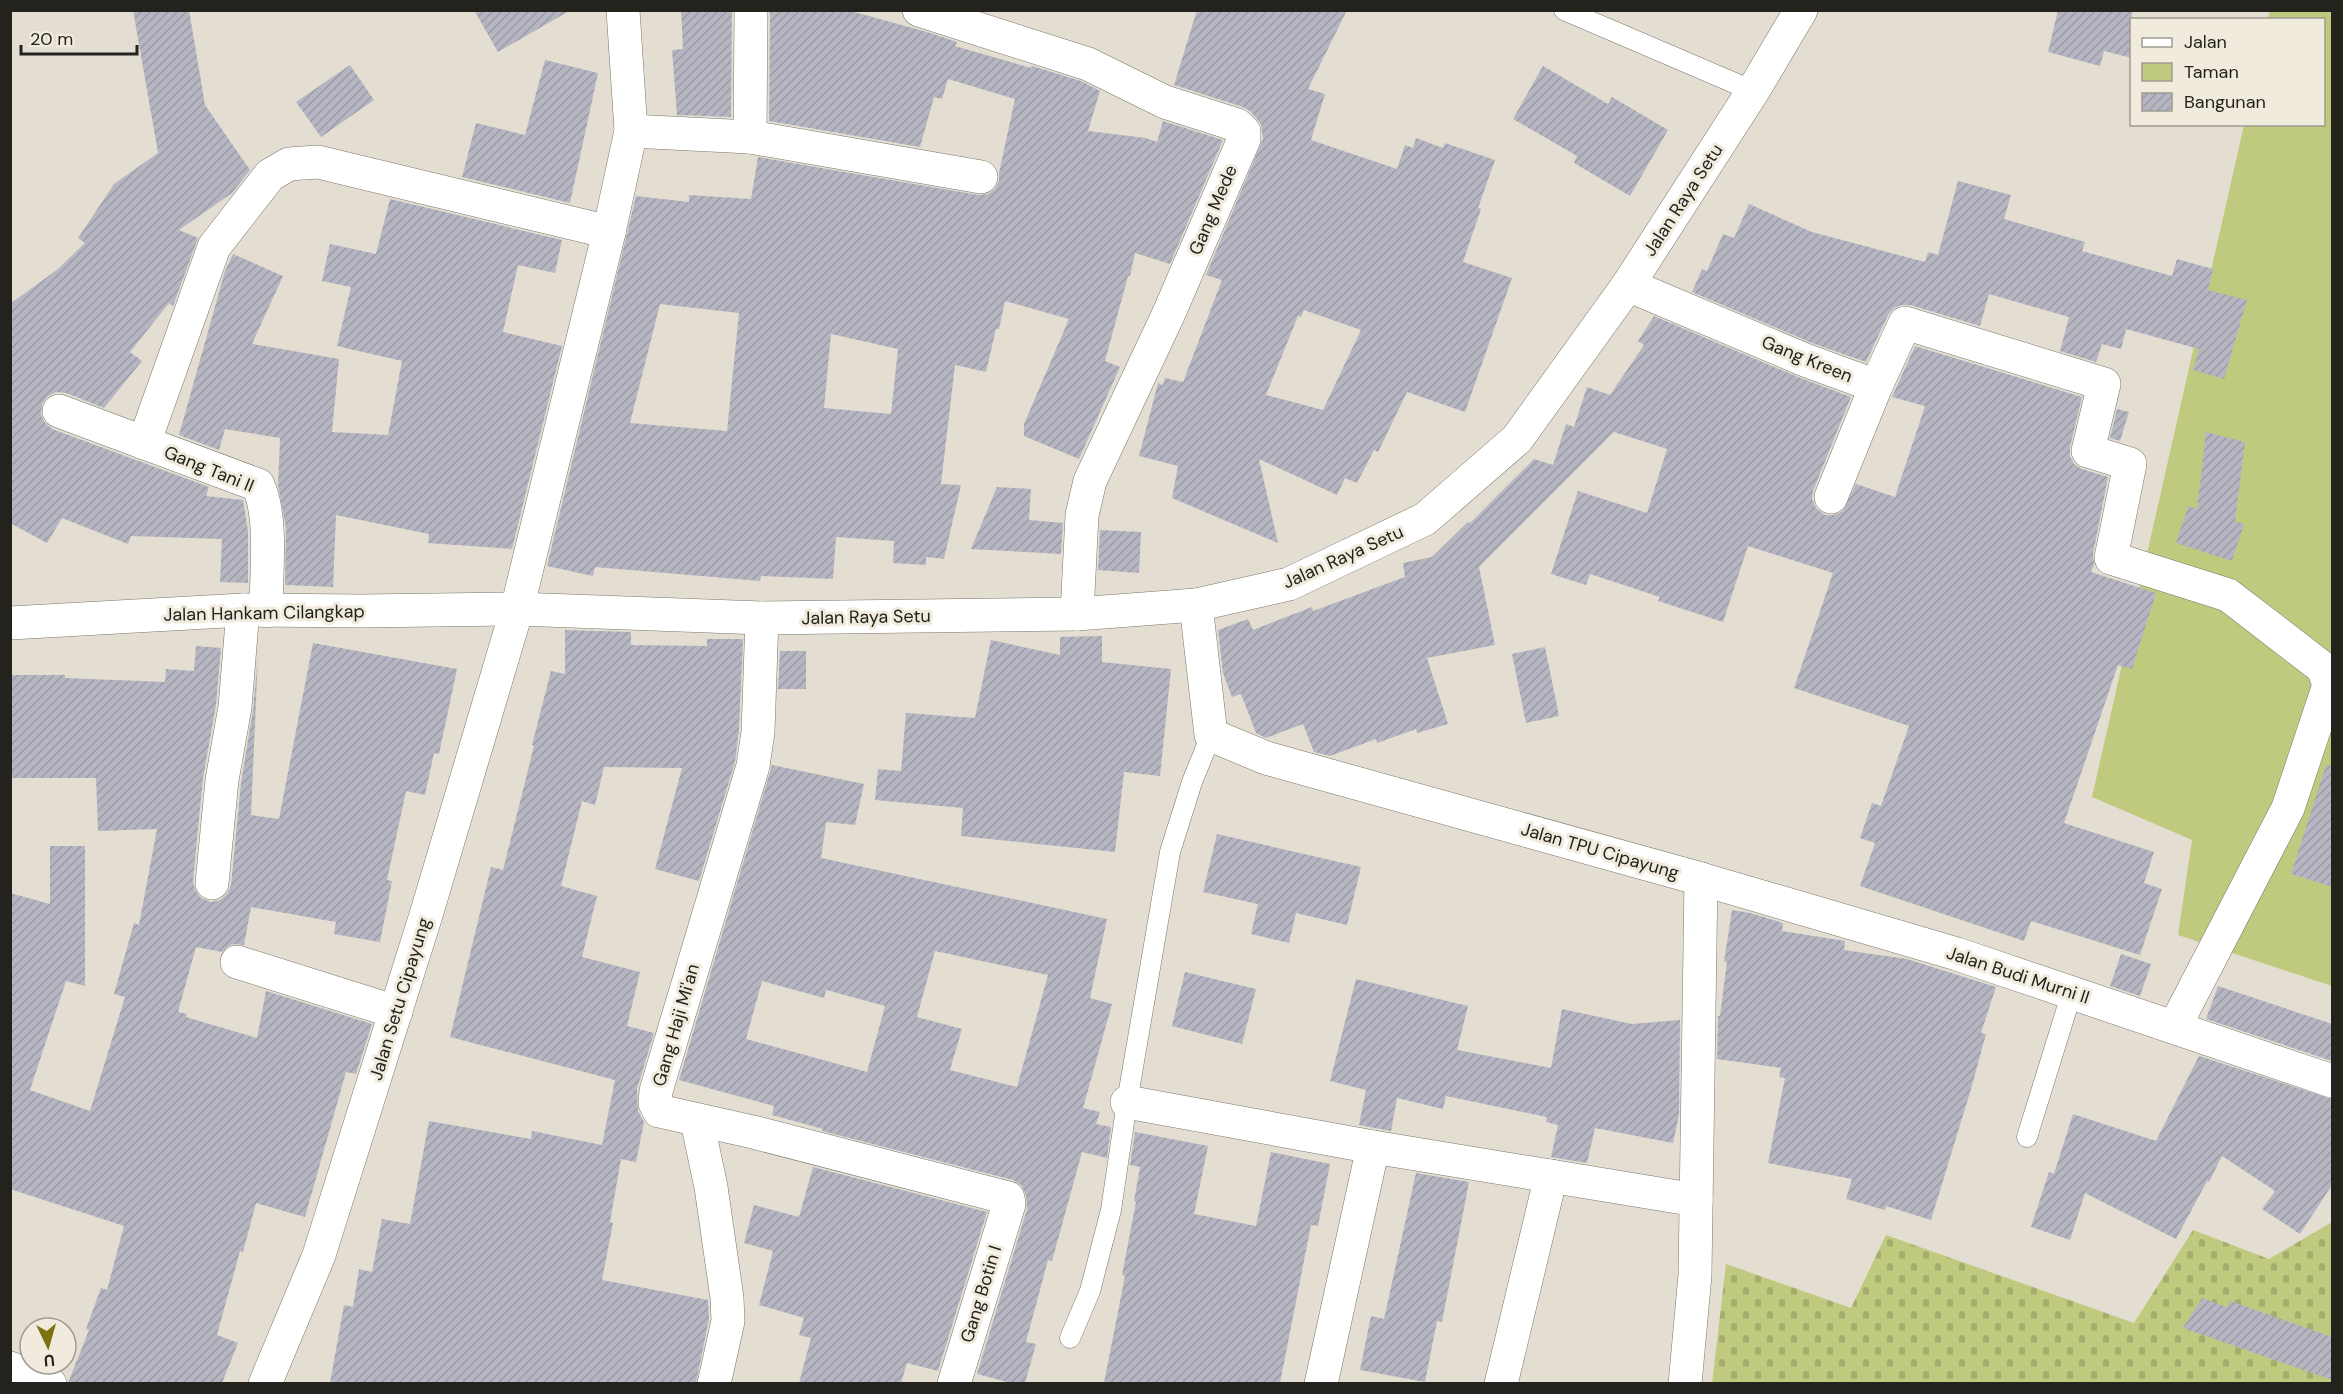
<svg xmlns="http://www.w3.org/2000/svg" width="2343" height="1394" font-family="'DM Sans',sans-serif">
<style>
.green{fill:#bfca7f}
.cemetery{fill:url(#cemetery-stones)}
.building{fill:url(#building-hatch);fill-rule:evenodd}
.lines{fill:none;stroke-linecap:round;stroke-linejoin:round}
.service-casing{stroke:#7b766a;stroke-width:21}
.minor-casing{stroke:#7b766a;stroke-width:34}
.tertiary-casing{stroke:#7b766a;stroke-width:34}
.service{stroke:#fff;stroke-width:20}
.minor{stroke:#fff;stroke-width:33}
.tertiary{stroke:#fff;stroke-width:33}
.labels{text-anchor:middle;stroke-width:6;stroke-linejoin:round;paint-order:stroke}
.street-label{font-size:18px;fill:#23221d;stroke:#f1ebde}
</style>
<defs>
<pattern id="cemetery-stones" width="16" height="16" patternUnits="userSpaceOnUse" patternTransform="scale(1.5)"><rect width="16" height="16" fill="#bfca7f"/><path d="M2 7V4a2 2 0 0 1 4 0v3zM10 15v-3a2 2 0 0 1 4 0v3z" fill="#a4ad6d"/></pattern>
<pattern id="building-hatch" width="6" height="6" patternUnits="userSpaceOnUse" patternTransform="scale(1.5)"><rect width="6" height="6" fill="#b6b6c3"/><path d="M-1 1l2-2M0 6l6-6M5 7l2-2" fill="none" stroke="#9c9ca7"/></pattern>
</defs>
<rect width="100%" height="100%" fill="#e3ded1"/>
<!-- green -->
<path class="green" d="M2270,11H2332V986L2178,935L2192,840L2092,797L2244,125L2324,124V20L2268,19Z"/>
<!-- cemetery -->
<path class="cemetery" d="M2332,1222V1383L1712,1384L1726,1264L1851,1308L1886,1235L2134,1323L2193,1230L2269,1259Z"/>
<!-- building -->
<g class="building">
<path d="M133,10H189L205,105L250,170L232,193L179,230L198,238L173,306L169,303L130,352L142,361L104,408L66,393L56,392L48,396L42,404L41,415L45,423L52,429L209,487L206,496L243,500L248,531V583L220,582L222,539L131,536L128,544L62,518L47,543L10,523V304L58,269L85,243L78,238L114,184L158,153Z"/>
<path d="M474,10H571L498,52Z"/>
<path d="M681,10H732L731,117L677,115L672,50L683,49Z"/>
<path d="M770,10H847L927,32L957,42L955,46L1031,68L1032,66L1081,81L1100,91L1088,131L1146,138L1157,142L1163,121L1223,140L1170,264L1135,253L1130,276H1128L1105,361L1120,367L1079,459L1024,436V424L1069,319L1005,301L999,329H996L986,372L955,365L941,484L961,485L944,559L926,557V565L893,563L894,541L836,537L833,579L761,576L760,581L595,567L593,576L547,566L636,196L689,202V195L751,199L758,157L978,195L988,194L995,189L999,181V173L1015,99L948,79L942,99L934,97L920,147L769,121ZM660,304L739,313L727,431L630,423ZM831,334L898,349L891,414L824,408Z"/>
<path d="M1197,10H1347L1308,89L1325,94L1311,140L1397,169L1405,145L1413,148L1416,138L1443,148L1445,143L1495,160L1478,208L1481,209L1463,262L1512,278L1465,412L1407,392L1378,452L1374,450L1357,483L1345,478L1337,495L1259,459L1278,543L1172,498L1178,466L1139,456L1158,383L1163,385L1165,378L1183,382L1222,280L1206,275L1263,139L1261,124L1250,111L1243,107L1174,85ZM1304,310L1361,330L1323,410L1266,395L1298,316L1301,317Z"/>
<path d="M2058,10H2132V58L2104,51L2100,66L2048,52Z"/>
<path d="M545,60L598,73L570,203L462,177L476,123L525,135Z"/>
<path d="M350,65L374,100L321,137L296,102Z"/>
<path d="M1543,66L1608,104L1612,97L1668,130L1630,196L1574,163L1577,156L1513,119Z"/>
<path d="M1958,181L2011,195L2004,219L2085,242L2082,251L2172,276L2177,259L2213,269L2208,290L2247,300L2224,379L2193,370L2199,349L2126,329L2121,349L2102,344L2096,362L2060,351L2069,317L1989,294L1980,326L1910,305H1901L1894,308L1888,315L1866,362L1812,343L1692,292L1702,269L1707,271L1723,234L1734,238L1749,204L1812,232L1925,262L1928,252L1938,255Z"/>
<path d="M390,199L562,240L555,273L518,265L503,332L562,346L512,549L428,543L429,534L336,515L333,587L285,585L286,528L278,485L280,438L225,429L219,450L179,435L225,271L233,254L283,276L252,344L339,359L332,432L388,435L402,361L337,346L351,287L322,281L330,244L376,254Z"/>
<path d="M1654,316L1798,377L1851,397L1813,491L1812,499L1816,508L1825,515H1834L1843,511L1856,484L1895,497L1925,406L1892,397L1915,346L2082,397L2070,447V456L2074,464L2082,469L2108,477L2093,554L2094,565L2091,572L2156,593L2132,669L2118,665L2064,823L2154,852L2144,883L2162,889L2140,955L2031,921L2024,941L1860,886L1875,843L1860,838L1872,803L1881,806L1909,726L1794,688L1833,573L1748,546L1723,622L1658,601L1660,597L1590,574L1586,585L1551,574L1578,491L1647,513L1667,449L1614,432L1479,567L1495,645L1427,658L1448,724L1417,733L1416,729L1377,743L1376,739L1330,756L1314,752L1303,724L1266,738L1256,733L1241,694L1232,697L1223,673L1218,630L1248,619L1253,630L1312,607L1313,611L1405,577L1403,563L1432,557L1468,522L1470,523L1534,459L1553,465L1566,424L1574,427L1587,387L1610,395L1644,345L1638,341Z"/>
<path d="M2117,409L2129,412L2120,441L2110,438Z"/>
<path d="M2206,432L2245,442L2235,521L2244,524L2232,561L2176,543L2188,506L2197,509Z"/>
<path d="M997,487L1031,489L1029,520L1063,523L1061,554L971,549Z"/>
<path d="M1100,530L1141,532L1139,573L1098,570Z"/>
<path d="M565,630L631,632V645L707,646V639H743L739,730L735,762L699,881L655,869L682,768L604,767L595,805L582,801L561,886L597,896L582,957L640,972L627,1026L654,1033L637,1089L638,1111L644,1122L636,1162L621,1159L610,1222L613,1223L602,1280L708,1300L709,1319L696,1383H330L344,1305L353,1307L359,1269L372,1272L382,1219L410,1224L429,1121L531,1139L532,1131L602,1145L615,1080L450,1037L491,867L503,870L534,746L532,745L551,671L565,674Z"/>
<path d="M1102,636V662L1171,669L1160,776L1124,772L1115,852L961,836L963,808L875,800L878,769L901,771L906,713L975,718L991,640L1060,655V637Z"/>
<path d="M313,643L457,669L439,754L434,753L425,795L406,791L387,880L392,881L380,942L334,934L336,922L251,907L244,945L232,944L222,952L196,947L178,1012L187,1014L186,1017L257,1038L266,991L372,1024L356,1074L346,1072L305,1217L256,1203L243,1252L240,1251L217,1335L238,1343L222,1383H68L89,1330L86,1329L101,1288L107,1290L124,1226L10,1189V893L50,904V846H85V986L66,981L30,1090L90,1111L125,997L114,994L134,923L139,925L157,829L98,831L96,778H10V675H65V678L165,682L166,669L194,671L196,646L221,648L216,705L203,778L193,881L195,890L201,898L211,902L220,900L227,894L231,885L241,783L253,710L258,656L251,815L279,819Z"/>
<path d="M1545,647L1559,716L1526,723L1512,654Z"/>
<path d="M780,651H806V689H778Z"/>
<path d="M772,765L864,784L855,825L826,822L821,858L1107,919L1090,998L1112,1004L1083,1108L1100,1112L1096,1124L1111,1127L1107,1158L1082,1152L1052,1261L1048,1260L1026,1342L1036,1344L1025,1383H1011L977,1374L1027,1209L1026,1195L1021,1185L1013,1180L822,1131L823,1129L772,1115L774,1106L679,1080ZM935,951L1048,975L1017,1087L950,1070L962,1029L917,1017ZM762,981L824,998L826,990L885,1006L867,1072L746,1039Z"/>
<path d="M2326,765L2332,766V887L2291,874Z"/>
<path d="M1217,834L1361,867L1347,925L1296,913L1289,943L1251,934L1258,904L1203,892Z"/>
<path d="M1732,910L1750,913L1783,923L1782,931L1845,941L1844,950L1907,959L1996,987L1981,1033L1986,1034L1971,1089L1931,1220L1886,1206L1885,1210L1846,1199L1852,1179L1768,1163L1785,1078L1779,1077L1781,1068L1717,1059L1718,1016H1720L1727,962H1724Z"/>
<path d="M2121,954L2151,964L2140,996L2110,986Z"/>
<path d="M1185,972L1256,989L1242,1044L1172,1026Z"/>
<path d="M1356,979L1468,1006L1457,1050L1551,1068L1562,1009L1632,1024L1680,1020L1679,1115L1673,1143L1595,1128L1587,1163L1551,1157L1558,1125L1546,1122L1547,1117L1446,1096L1443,1109L1397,1098L1391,1131L1359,1125L1366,1090L1330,1081Z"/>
<path d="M2218,986L2332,1024V1061L2206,1019Z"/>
<path d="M2199,1056L2332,1099V1185L2300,1234L2262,1209L2275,1191L2222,1156L2209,1182L2207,1181L2176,1239L2085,1193L2070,1240L2031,1227L2049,1172L2054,1174L2073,1114L2156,1141Z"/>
<path d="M1135,1132L1208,1146L1194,1214L1256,1226L1271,1152L1330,1164L1318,1226L1311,1225L1280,1383H1104L1125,1276L1122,1275L1136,1202L1134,1201L1140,1167L1130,1165Z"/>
<path d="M813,1167L987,1212L938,1371L907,1363L901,1383H799L811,1338L799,1335L804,1318L759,1305L773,1251L744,1243L754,1205L799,1217Z"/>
<path d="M1416,1173L1469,1182L1442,1322L1437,1321L1425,1382L1360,1370L1371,1316L1384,1319Z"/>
<path d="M2202,1298L2227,1307L2230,1301L2332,1337V1380L2183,1328Z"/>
</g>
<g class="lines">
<!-- service casing -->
<g class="service-casing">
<g id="service">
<path d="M1564,10L1753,91"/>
<path d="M2027,1137L2072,992"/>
<path d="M1070,1338L1090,1291L1111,1210L1127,1102L1170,852L1192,782L1211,735"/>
</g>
</g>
<!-- minor casing -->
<g class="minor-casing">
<g id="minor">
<path d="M919,10L1088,64L1165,102L1237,125L1244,132V139L1169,313L1090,481L1082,515L1077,614"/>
<path d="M631,131L750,137L981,177"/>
<path d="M750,137L751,10"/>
<path d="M1628,285L1805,360L1876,386L1831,497"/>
<path d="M1876,386L1905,323L2104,384L2088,451L2130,464L2111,558L2228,595L2323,668L2329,685L2288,808L2175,1026"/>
<path d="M59,411L258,485C273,518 266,573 266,611"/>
<path d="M144,443L214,247L270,175L289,164L318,162L609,232"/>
<path d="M1196,605L1211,735L1266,758L1701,879L1695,1275L1685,1384"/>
<path d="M517,609L609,232L631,131L623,10"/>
<path d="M762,618L758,732L753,766L656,1091L655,1103L659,1111L753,1132L1008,1198L1009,1204L954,1384"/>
<path d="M1701,879L1957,954L2332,1081"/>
<path d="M212,883L222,780L235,707L243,610"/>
<path d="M237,962L396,1012"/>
<path d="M1127,1102L1373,1147L1321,1384"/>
<path d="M697,1121L711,1187L727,1298L728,1321L714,1384"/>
<path d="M1373,1147L1696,1200"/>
<path d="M10,1368L50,1384"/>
<path d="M1501,1384L1551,1176"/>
</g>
</g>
<!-- tertiary casing -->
<g class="tertiary-casing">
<g id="tertiary">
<path d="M10,623L243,610L361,611L517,609L762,618L1077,614L1196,605L1289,584L1425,519L1517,439L1628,285L1753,91L1801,10"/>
<path d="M265,1384L319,1255L426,915L517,609"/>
</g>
</g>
<!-- service -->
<use href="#service" class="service"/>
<!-- minor -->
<use href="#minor" class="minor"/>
<!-- tertiary -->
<use href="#tertiary" class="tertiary"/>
</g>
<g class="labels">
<!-- street labels -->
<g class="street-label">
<text transform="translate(1683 200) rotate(-57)" y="6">Jalan Raya Setu</text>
<text transform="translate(1213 210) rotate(-67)" y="6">Gang Mede</text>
<text transform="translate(1807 359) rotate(22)" y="6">Gang Kreen</text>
<text transform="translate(209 469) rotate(22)" y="6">Gang Tani II</text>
<text transform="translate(1343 557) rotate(-24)" y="6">Jalan Raya Setu</text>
<text transform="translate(264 613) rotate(-1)" y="6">Jalan Hankam Cilangkap</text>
<text transform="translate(866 617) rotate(-1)" y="6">Jalan Raya Setu</text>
<text transform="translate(1600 851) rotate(16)" y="6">Jalan TPU Cipayung</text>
<text transform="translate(2018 975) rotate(18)" y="6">Jalan Budi Murni II</text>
<text transform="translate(400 999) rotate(-73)" y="6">Jalan Setu Cipayung</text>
<text transform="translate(676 1025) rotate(-74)" y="6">Gang Haji Mi'an</text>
<text transform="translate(981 1294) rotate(-73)" y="6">Gang Botin I</text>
</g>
</g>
<!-- border -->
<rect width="2343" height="1394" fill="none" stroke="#23221d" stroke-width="24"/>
<!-- legend -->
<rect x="2130" y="18" width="195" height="108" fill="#f1ebde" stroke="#9f9b91" stroke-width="1.5"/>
<rect x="2142" y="38" width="30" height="9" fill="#ffffff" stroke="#9f9b91" stroke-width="1.5"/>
<text x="2184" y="48" font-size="18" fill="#23221d">Jalan</text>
<rect x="2142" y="63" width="30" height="18" fill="#bfca7f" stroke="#9f9b91" stroke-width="1.5"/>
<text x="2184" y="78" font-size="18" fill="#23221d">Taman</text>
<rect x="2142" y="93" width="30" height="18" fill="url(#building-hatch)" stroke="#9f9b91" stroke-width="1.5"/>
<text x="2184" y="108" font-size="18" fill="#23221d">Bangunan</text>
<!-- north arrow -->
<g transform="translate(48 1346) rotate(175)"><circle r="28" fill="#f1ebde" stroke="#9f9b91" stroke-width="1.5"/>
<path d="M0-4.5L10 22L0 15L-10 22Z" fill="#7e7112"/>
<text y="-9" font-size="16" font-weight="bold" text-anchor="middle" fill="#23221d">U</text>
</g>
<!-- scale -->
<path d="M21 45v9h116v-9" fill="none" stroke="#23221d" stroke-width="3"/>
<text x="30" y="45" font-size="18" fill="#23221d" stroke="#f1ebde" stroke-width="4.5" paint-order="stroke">20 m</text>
</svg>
